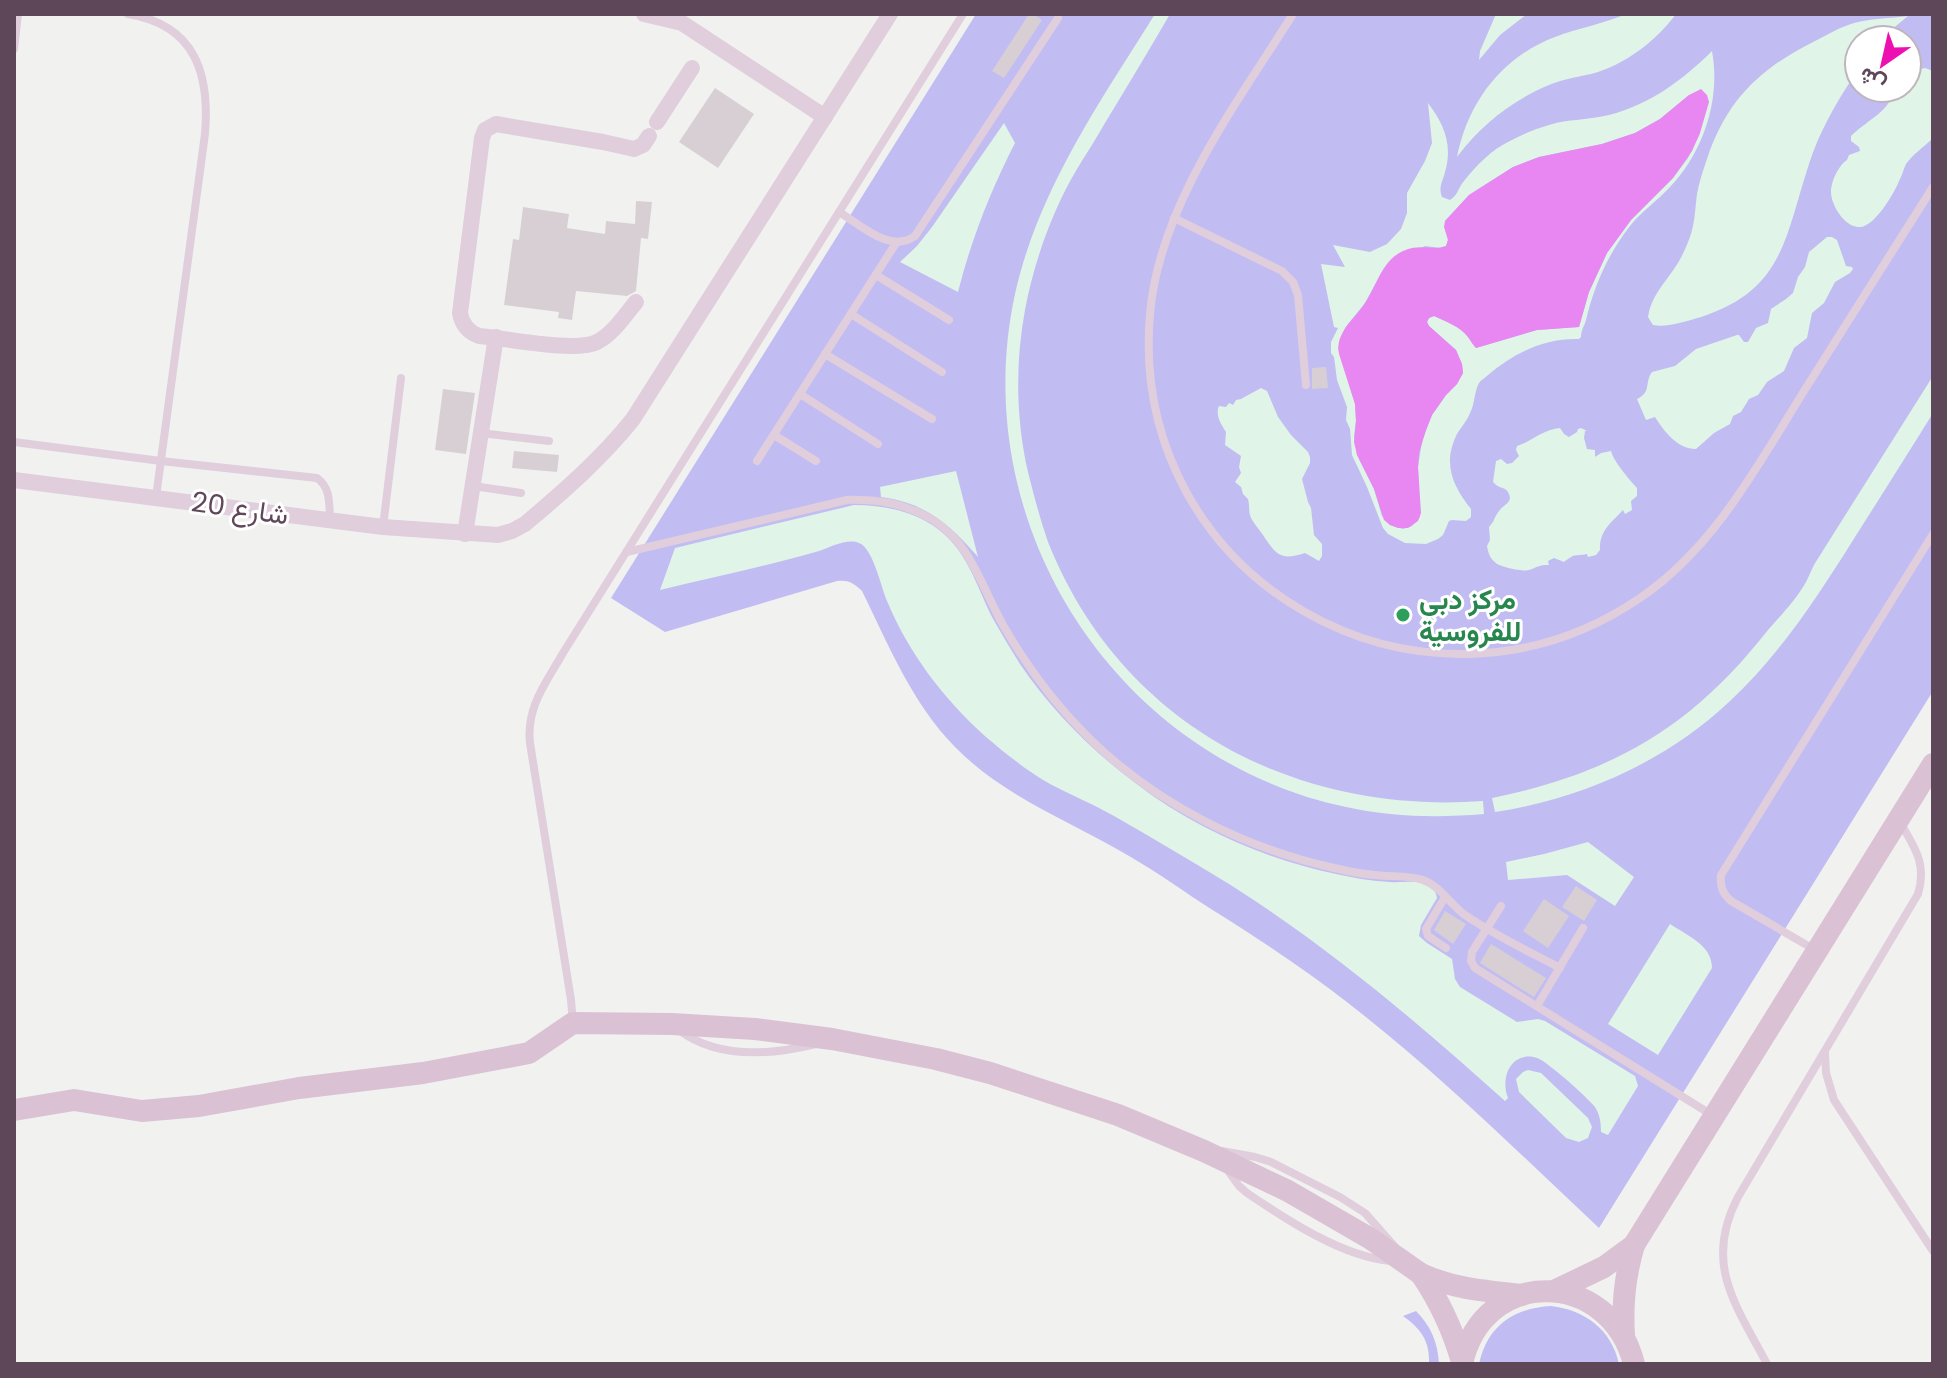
<svg xmlns="http://www.w3.org/2000/svg" width="1947" height="1378" font-family="Poppins,Vazirmatn,sans-serif">
<style>
.green{fill:#c1bdf2;fill-rule:evenodd}
.sand{fill:#e0f4e8;fill-rule:evenodd}
.water{fill:#e887f1}
.building{fill:#d8cfd5}
.lines{fill:none;stroke-linecap:round;stroke-linejoin:round}
.lane{stroke:#e0cedd;stroke-width:8}
.street{stroke:#e0cedd;stroke-width:16}
.secondary{stroke:#dac2d4;stroke-width:22}
.leisure-dot{fill:#2e9e5b;stroke:#fff;stroke-width:3}
.labels{text-anchor:middle;stroke-width:6;stroke-linejoin:round;paint-order:stroke}
.street-label{font-size:28px;fill:#5f475a;stroke:#fff}
.leisure-label{font-size:28px;font-weight:bold;fill:#27864d;stroke:#fff;text-anchor:start}
</style>
<rect width="100%" height="100%" fill="#f1f2f0"/>
<!-- green -->
<g class="green">
<path d="M976,14H1933V691L1599,1228C1500,1135 1404,1039 1292,962C1265,943 1238,926 1211,909C1183,891 1157,872 1129,856C1070,821 1004,797 955,747C912,703 889,646 862,591C854,583 848,580 837,581L665,632L611,598ZM1859,40H1907V88H1859Z"/>
<path d="M1551,1306C1585,1310 1611,1329 1619,1364H1479C1487,1326 1514,1308 1551,1306Z"/>
<path d="M1416,1311C1431,1326 1438,1343 1439,1364H1429C1430,1341 1421,1329 1403,1316Z"/>
</g>
<!-- sand -->
<g class="sand">
<path d="M1155,14H1170C1149,50 1127,87 1105,123C1096,139 1086,154 1077,169C1052,211 1034,262 1025,310C1015,363 1016,420 1028,472C1034,496 1040,519 1048,542C1120,723 1293,815 1483,801L1484,814C1437,818 1392,817 1346,807C1115,758 965,524 1015,294C1038,190 1100,102 1155,14Z"/>
<path d="M1496,14H1527L1500,35L1479,60L1480,51Z"/>
<path d="M1626,14H1676C1656,41 1625,65 1591,74C1577,77 1563,79 1549,85C1511,101 1481,125 1457,157C1468,102 1502,57 1555,37C1578,28 1603,24 1626,14Z"/>
<path d="M1908,16L1879,40H1859V73L1854,76C1835,104 1819,133 1809,164C1785,237 1784,290 1701,317C1687,321 1667,328 1653,325L1648,317C1651,297 1663,285 1674,269C1681,259 1686,248 1690,237C1695,223 1695,209 1697,194C1699,182 1703,171 1707,159C1727,100 1759,69 1815,41C1827,35 1840,27 1854,23C1867,19 1893,18 1908,16Z"/>
<path d="M1712,51C1721,100 1703,152 1670,187C1657,201 1642,211 1630,226C1608,254 1594,286 1586,320C1584,327 1581,330 1581,337L1579,339C1544,338 1514,353 1488,375C1486,377 1480,381 1479,383C1474,392 1475,404 1470,413C1467,421 1461,427 1457,434C1442,464 1453,486 1471,509V517L1466,521L1452,520L1449,521L1443,535L1438,539L1426,544L1405,543L1388,534L1383,528L1367,487L1352,455L1350,429L1346,420L1347,407L1337,380L1334,357L1331,353V342L1338,328L1334,327L1321,264L1345,267L1333,245L1370,252L1387,244L1401,229L1407,213V193L1425,161L1432,143L1428,103C1444,124 1453,145 1445,172C1443,181 1438,187 1442,197L1450,200C1458,195 1458,188 1464,181C1476,166 1492,149 1510,141C1522,134 1536,129 1549,125C1567,119 1590,120 1609,115C1649,105 1683,80 1712,51ZM1689,95L1700,133L1688,158L1673,178L1631,220L1607,253L1589,292L1579,327L1537,330L1476,348C1473,345 1471,341 1468,337C1461,327 1445,321 1434,316L1429,318L1427,322L1429,326L1456,350L1462,364L1463,373L1457,384L1446,395L1432,415L1422,441L1418,467L1420,517L1412,526L1403,529L1390,525L1382,516L1374,489L1357,455L1354,436L1356,421L1355,404L1338,348L1345,328L1365,303L1384,268L1425,246L1440,248L1446,246L1448,240L1445,221L1469,195L1513,167L1539,157L1602,144L1635,133L1660,119Z"/>
<path d="M1925,68L1933,71V138C1924,147 1913,154 1906,164C1903,170 1902,176 1899,181C1894,194 1874,227 1860,227C1845,228 1831,205 1831,192C1831,181 1839,165 1847,160L1849,155L1860,151L1859,147L1851,141V136C1865,122 1886,113 1893,95L1887,88H1907L1909,72Z"/>
<path d="M1004,123L1015,143C991,190 971,240 958,292L900,262L917,246L932,227Z"/>
<path d="M1827,237H1832L1837,240L1846,266L1852,267L1853,269L1850,273L1835,282L1824,303L1812,313L1807,338L1794,348L1784,371L1767,382L1758,395L1749,399L1741,412L1733,416L1730,424L1714,433L1696,449C1677,449 1664,431 1655,417L1646,420L1637,399C1652,392 1644,383 1652,372L1675,366L1696,349L1737,335H1739L1744,342H1748L1756,328L1768,323L1771,309L1786,299L1793,293L1798,277L1805,267L1809,252Z"/>
<path d="M1933,376V413C1907,455 1881,496 1855,537C1818,596 1780,655 1729,702C1665,762 1581,799 1495,812L1492,798C1613,773 1691,728 1768,630C1781,615 1796,600 1806,582C1810,575 1812,567 1817,560Z"/>
<path d="M1261,388L1267,391L1278,417L1291,435L1308,452L1310,457V463L1302,479L1308,502L1311,508L1314,535L1322,544V556L1319,561L1305,553C1281,561 1276,555 1263,535C1259,529 1254,524 1251,518C1248,511 1250,506 1248,499L1243,494L1241,487L1235,482L1241,473L1239,467L1241,456L1225,445L1226,432C1221,424 1215,415 1219,406L1226,407L1229,403L1233,405L1236,400L1241,399Z"/>
<path d="M1560,428L1564,434L1569,437L1577,432L1578,429L1581,428L1587,431H1585L1584,438L1587,449L1595,450V457L1601,453L1611,451C1614,462 1629,479 1637,488V496L1631,501L1632,510L1625,514L1623,510C1611,523 1599,531 1600,550L1596,555L1588,557L1587,554C1573,557 1577,552 1564,562L1554,558L1548,561L1549,565C1538,565 1538,567 1529,570C1524,572 1500,567 1496,563C1490,559 1488,552 1487,546L1490,540L1489,527C1495,521 1494,517 1499,511C1503,505 1513,503 1509,494C1506,486 1500,490 1493,482L1496,461L1501,459L1507,464L1512,463L1519,456L1516,450L1517,446C1532,441 1544,429 1560,428Z"/>
<path d="M956,471L978,557C949,524 926,503 881,497L880,487Z"/>
<path d="M854,505C899,505 943,519 966,562C976,579 983,599 992,617C1001,633 1010,648 1020,664C1052,711 1093,752 1138,785C1196,829 1265,859 1336,874C1354,878 1372,881 1390,882C1401,883 1417,880 1427,884C1433,887 1436,892 1437,898L1421,925L1419,936L1427,943L1452,959L1455,979L1460,987L1517,1022L1538,1019L1545,1021L1635,1076L1638,1086L1608,1135L1601,1132C1601,1123 1600,1115 1595,1107C1588,1098 1547,1061 1537,1058C1511,1050 1500,1078 1508,1098L1505,1101C1416,1021 1330,948 1229,884C1191,861 1153,838 1114,816C1093,804 1071,795 1050,784C1027,771 1006,754 986,737C944,699 909,654 887,601C881,587 873,548 859,543C847,538 831,547 819,551C767,566 713,577 660,590L675,548Z"/>
<path d="M1588,842L1634,877L1615,906L1567,875L1508,880L1506,862L1544,854Z"/>
<path d="M1670,924C1688,936 1712,945 1712,968L1658,1055L1608,1024Z"/>
<path d="M1528,1070L1541,1073L1588,1118L1592,1127L1588,1138L1579,1142L1566,1138L1519,1092L1516,1079L1523,1072Z"/>
</g>
<!-- water -->
<path class="water" d="M1701,89L1707,95L1709,102L1700,133L1692,151L1673,178L1631,220L1607,253L1589,292L1579,327L1537,330L1476,348C1473,345 1471,341 1468,337C1461,327 1445,321 1434,316L1429,318L1427,322L1429,326L1456,350L1462,364L1463,373L1457,384L1446,395L1432,415L1426,430L1419,453L1418,467L1421,513L1418,521L1408,528H1398L1390,525L1384,520L1374,489L1357,455L1354,442L1356,421L1355,404L1339,354C1338,348 1338,342 1341,336C1346,324 1356,316 1363,306C1377,287 1381,261 1403,251C1419,243 1433,251 1446,246L1448,240L1444,227L1445,221L1469,195L1513,167L1539,157L1602,144L1635,133L1660,119L1689,95Z"/>
<!-- building -->
<g class="building">
<path d="M1029,14H1033L1042,20L1004,78L992,71Z"/>
<path d="M715,88L754,114L718,168L679,142Z"/>
<path d="M636,201L652,202L648,239L641,238L636,291L627,296L576,291L572,320L558,318L559,312L504,305L513,239L519,240L523,207L569,214L567,228L605,234L606,221L635,224Z"/>
<path d="M1326,367L1328,388L1312,389V368Z"/>
<path d="M443,389L475,393L466,454L435,450Z"/>
<path d="M514,451L559,455L557,472L512,468Z"/>
<path d="M1576,886L1597,900L1584,921L1562,907Z"/>
<path d="M1544,899L1569,916L1548,948L1523,931Z"/>
<path d="M1445,911L1466,924L1453,944L1434,930Z"/>
<path d="M1491,944L1546,978L1534,997L1480,963Z"/>
</g>
<g class="lines">
<!-- lane -->
<g class="lane">
<path d="M128,14C195,25 210,73 205,134L156,497"/>
<path d="M1293,14C1237,103 1159,206 1150,314C1127,580 1421,747 1640,598C1714,548 1758,465 1804,391C1847,323 1890,255 1933,187"/>
<path d="M14,49L18,14"/>
<path d="M839,212C861,225 890,254 915,236L1058,18"/>
<path d="M1174,218L1282,271L1293,282L1298,295L1306,385"/>
<path d="M876,275L949,320"/>
<path d="M851,314L942,372"/>
<path d="M825,354L932,419"/>
<path d="M800,394L878,444"/>
<path d="M481,433L549,441"/>
<path d="M774,435L816,461"/>
<path d="M14,442L161,461L317,478C331,488 329,504 330,520"/>
<path d="M757,461L896,243"/>
<path d="M473,486L521,493"/>
<path d="M383,527L401,378"/>
<path d="M627,552L847,500C894,498 942,513 967,555C981,577 990,602 1003,625C1027,667 1056,706 1091,740C1157,804 1244,848 1334,868C1347,871 1361,874 1375,875C1391,877 1408,875 1423,880C1440,886 1451,905 1465,915C1494,935 1528,951 1560,968"/>
<path d="M1445,897L1426,929L1428,936L1446,948"/>
<path d="M1501,906L1472,952L1471,961L1475,968L1712,1115"/>
<path d="M1817,951L1731,901C1722,893 1720,886 1721,875L1933,534"/>
<path d="M1537,1006L1583,928"/>
<path d="M573,1023L571,1000L530,743C526,707 546,683 563,653L963,14"/>
<path d="M679,1030C717,1059 771,1055 816,1044"/>
<path d="M1825,1053L1826,1073L1834,1100L1933,1251"/>
<path d="M1222,1151L1255,1157L1271,1162L1340,1197L1365,1213L1395,1247"/>
<path d="M1226,1168L1239,1186L1247,1193C1287,1220 1343,1257 1391,1261"/>
<path d="M1767,1364C1736,1305 1703,1264 1738,1197L1918,894C1927,864 1915,848 1901,824"/>
</g>
<!-- street -->
<g class="street">
<path d="M644,14L682,23L825,117"/>
<path d="M657,122L692,68"/>
<path d="M636,302C625,315 613,334 597,342C576,353 506,338 479,336C468,332 462,325 460,313L482,138L485,130L496,124L603,142L634,149L643,145L649,136"/>
<path d="M14,480L383,527L498,535L512,531L525,524C563,492 602,458 633,419L890,14"/>
<path d="M465,534L496,337"/>
</g>
<!-- secondary -->
<g class="secondary">
<path d="M14,1110L74,1100L142,1111L199,1106L299,1088L423,1073L529,1053L573,1023L672,1024L755,1029L832,1039L936,1059L990,1073L1118,1115L1204,1151L1288,1191L1371,1239L1421,1274C1454,1289 1486,1291 1522,1295"/>
<path d="M1421,1274C1440,1302 1453,1330 1462,1362"/>
<path d="M1554,1291L1604,1267L1634,1245"/>
<path d="M1624,1335C1622,1304 1625,1275 1634,1245L1933,764"/>
<path d="M1462,1364C1483,1266 1610,1268 1634,1364"/>
</g>
</g>
<!-- markers -->
<circle class="leisure-dot" cx="1403" cy="615" r="8"/>
<g class="labels">
<!-- street labels -->
<g class="street-label">
<text transform="translate(240 508) rotate(8)" y="10">شارع 20</text>
</g>
<!-- leisure labels -->
<g class="leisure-label">
<text x="1419" y="609">مركز دبي<tspan x="1419" dy="32">للفروسية</tspan></text>
</g>
</g>
<!-- border -->
<rect width="1947" height="1378" fill="none" stroke="#5f475a" stroke-width="32"/>
<!-- north arrow -->
<g transform="translate(1883 64) rotate(214)"><circle r="38" fill="#ffffff" stroke="#bfb5bd" stroke-width="2"/>
<path d="M0-6L14 30L0 20L-14 30Z" fill="#ed10b1"/>
<text y="-12" font-size="22" font-weight="bold" text-anchor="middle" fill="#5f475a">ش</text>
</g>
</svg>
